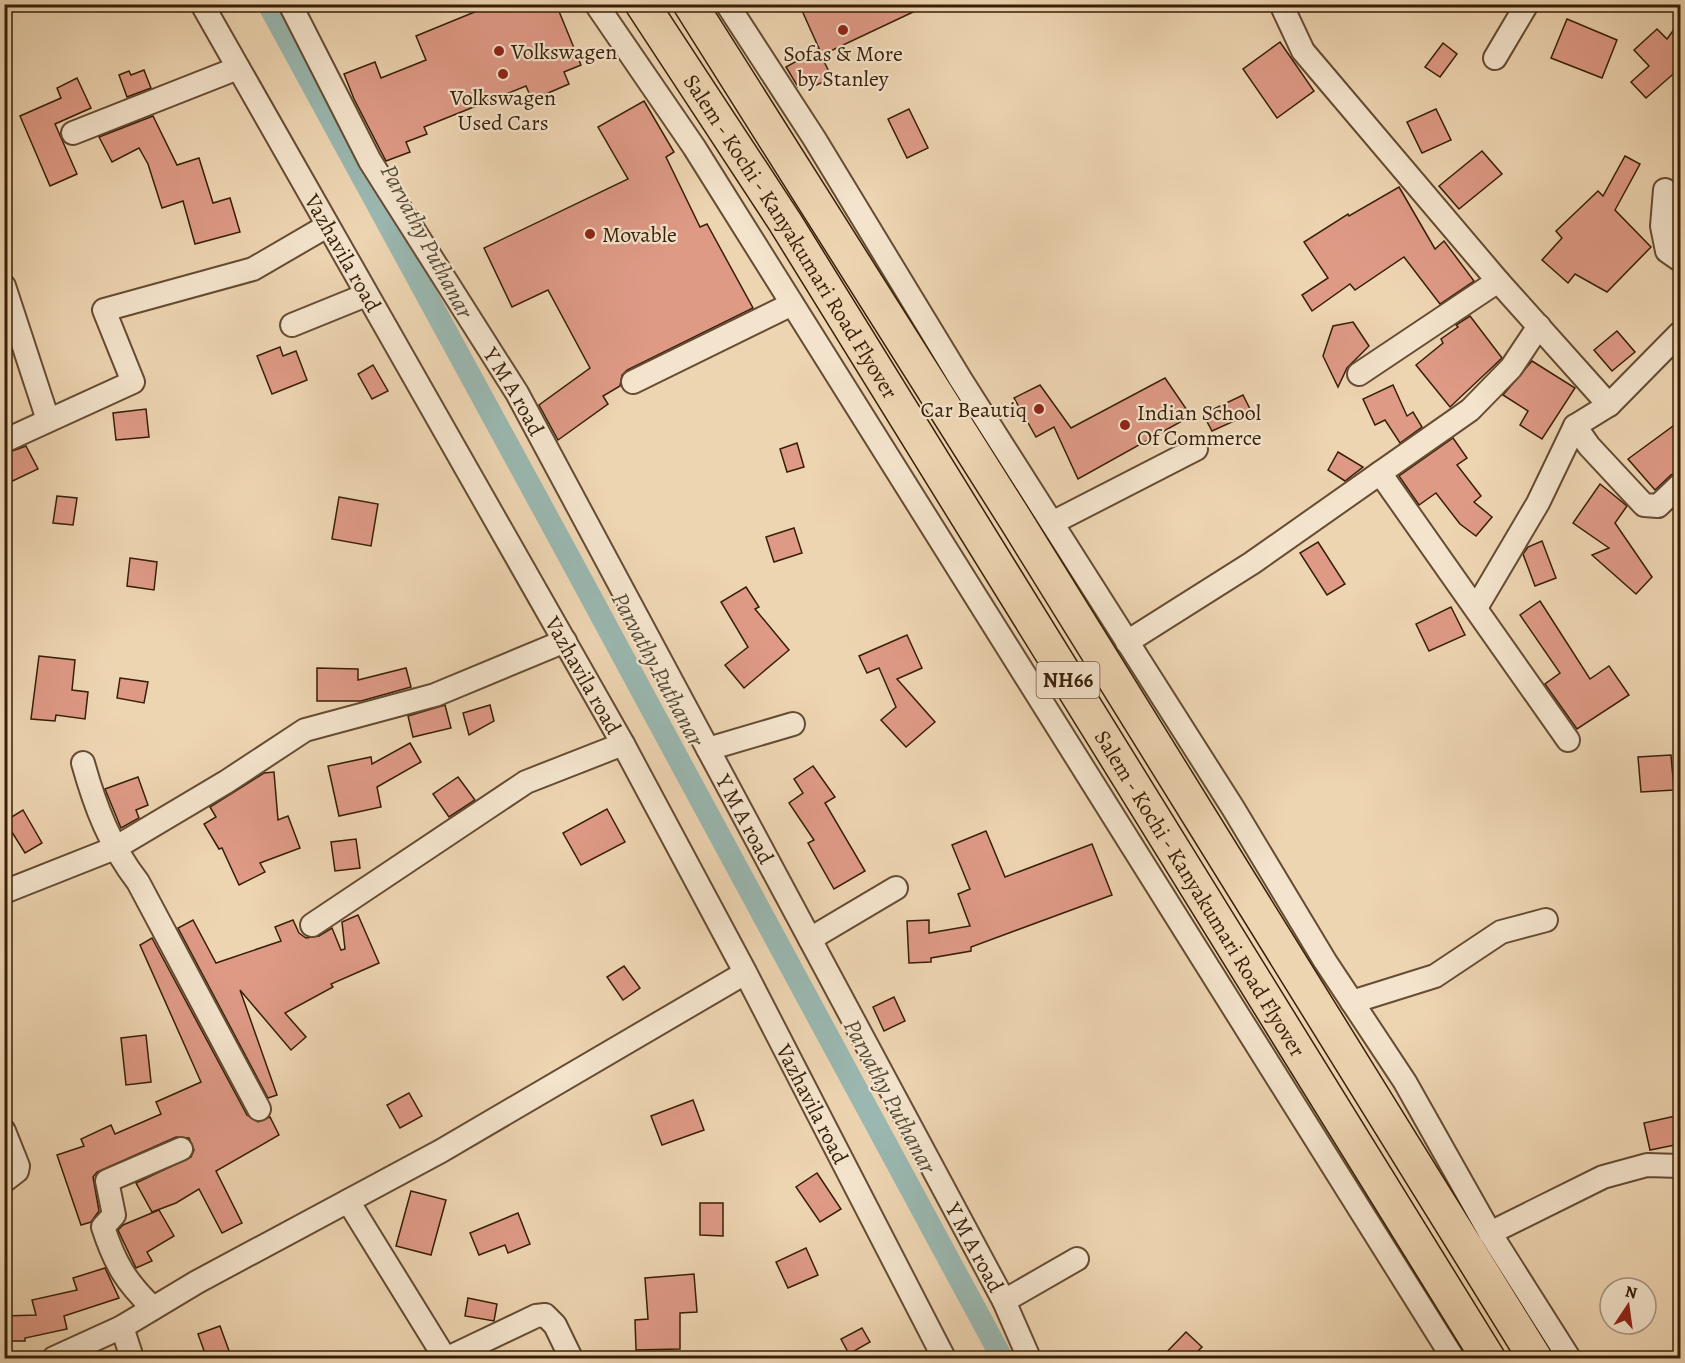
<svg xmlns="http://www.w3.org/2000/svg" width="1685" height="1363" font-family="Alegreya,serif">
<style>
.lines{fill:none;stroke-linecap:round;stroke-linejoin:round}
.canal{stroke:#9ab8b1;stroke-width:22}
.building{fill:#df9a86;stroke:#371f07;stroke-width:1.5}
.minor-casing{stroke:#654c32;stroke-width:26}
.highway-casing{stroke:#371f07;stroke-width:36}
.minor{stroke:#f4e4cd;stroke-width:22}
.highway{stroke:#eed5b2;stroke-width:33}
.poi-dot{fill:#8f2418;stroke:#f4e4cd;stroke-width:2}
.labels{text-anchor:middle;stroke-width:4.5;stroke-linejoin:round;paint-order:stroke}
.shield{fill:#f4e4cd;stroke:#705a42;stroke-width:1.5}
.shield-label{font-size:21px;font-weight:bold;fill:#371f07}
.poi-label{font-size:22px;fill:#371f07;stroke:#f4e4cd;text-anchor:start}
.street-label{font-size:22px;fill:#371f07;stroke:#f4e4cd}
.water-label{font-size:24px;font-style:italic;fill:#554d3a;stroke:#f4e4cd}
</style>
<rect width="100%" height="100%" fill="#eed5b2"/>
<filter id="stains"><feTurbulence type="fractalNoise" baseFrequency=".00333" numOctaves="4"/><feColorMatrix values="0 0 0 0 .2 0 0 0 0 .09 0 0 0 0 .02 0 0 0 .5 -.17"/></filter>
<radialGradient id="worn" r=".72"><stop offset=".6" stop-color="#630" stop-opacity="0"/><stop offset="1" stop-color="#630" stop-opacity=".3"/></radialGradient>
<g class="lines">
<!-- canal -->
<path class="canal" d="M268,4L566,551L1002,1358"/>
</g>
<!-- building -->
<g class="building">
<path d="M494,4H556L581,65L564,72L569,84L532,100L526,86L424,127L427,134L406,142L410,152L386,161L354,99L344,74L375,62L381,78L426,60L416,36Z"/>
<path d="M799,4H930L822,55Z"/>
<path d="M1567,19L1617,40L1602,78L1551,58Z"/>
<path d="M1680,21V68L1646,98L1631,82L1649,66L1634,50L1657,29L1667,39Z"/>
<path d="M1280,42L1314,91L1277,118L1243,69Z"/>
<path d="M1443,43L1457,54L1440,77L1425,67Z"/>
<path d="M818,49L832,78L812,87L809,80L798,87L786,67Z"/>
<path d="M144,70L151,88L127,97L119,75L129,71L131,75Z"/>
<path d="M77,78L91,108L55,124L77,174L50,186L20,116L61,98L57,88Z"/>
<path d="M644,101L674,152L666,157L700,227L707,224L753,308L627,370L622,375L620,386L603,396L608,404L558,440L539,405L590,368L548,290L512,307L484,248L628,179L598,127Z"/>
<path d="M909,109L928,148L907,158L888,119Z"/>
<path d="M1436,109L1451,140L1422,153L1407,122Z"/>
<path d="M153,116L177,165L199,158L213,203L230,198L240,232L195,244L183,201L162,208L148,164L139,148L112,162L99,137Z"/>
<path d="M1482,151L1502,174L1459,209L1439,186Z"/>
<path d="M1625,156L1640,164L1615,210L1651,247L1607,292L1575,274L1568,283L1542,260L1562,238L1556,231L1598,191L1603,196Z"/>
<path d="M1399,187L1435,249L1444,241L1474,281L1440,304L1404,257L1355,290L1350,284L1312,311L1302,295L1328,278L1304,242L1348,214L1349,216Z"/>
<path d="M1470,316L1502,358L1450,407L1416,365L1443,343L1441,339L1458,327L1456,325Z"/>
<path d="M1353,322L1369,346L1347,368L1338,387L1323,356L1333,326Z"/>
<path d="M1617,331L1635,352L1612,371L1594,350Z"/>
<path d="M280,347L283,356L296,351L307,380L272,394L257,356Z"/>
<path d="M1532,361L1575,388L1542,439L1520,425L1528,411L1503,395Z"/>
<path d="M373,365L388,391L372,399L358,374Z"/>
<path d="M1165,378L1191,416L1078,479L1054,427L1036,437L1014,398L1040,385L1071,428Z"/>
<path d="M1393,385L1407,416L1413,412L1422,427L1400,443L1385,420L1375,425L1363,399Z"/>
<path d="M1243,395L1252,413L1212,431L1203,414Z"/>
<path d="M146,409L149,437L116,440L113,413Z"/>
<path d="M1680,421V472L1671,475L1655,490L1628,459Z"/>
<path d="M1453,438L1467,458L1457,465L1481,496L1474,502L1492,517L1476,536L1460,524L1436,493L1419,505L1399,476Z"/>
<path d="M797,443L804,467L787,472L780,449Z"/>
<path d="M26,446L38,469L4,485V454Z"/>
<path d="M1338,452L1363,467L1345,481L1328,470Z"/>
<path d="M1600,484L1627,506L1615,523L1652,577L1636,594L1592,555L1609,548L1573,523Z"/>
<path d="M57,496L77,498L73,525L53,523Z"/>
<path d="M339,497L378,504L371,546L332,539Z"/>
<path d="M794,528L802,553L774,562L766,537Z"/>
<path d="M1542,541L1556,578L1535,586L1523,554L1528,547Z"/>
<path d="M1318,542L1345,584L1327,595L1300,553Z"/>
<path d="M130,558L157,562L154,590L127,586Z"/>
<path d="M746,587L759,607L755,609L789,650L744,688L725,665L748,647L721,602Z"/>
<path d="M1540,601L1590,679L1609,666L1629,695L1577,729L1545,684L1560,673L1520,615Z"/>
<path d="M1451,607L1465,635L1429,651L1416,624Z"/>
<path d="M907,635L922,668L897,679L935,722L906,747L881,720L896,707L879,668L867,673L859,656Z"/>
<path d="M39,656L75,660L72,690L88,692L85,719L56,715L55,721L31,719Z"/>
<path d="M317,668L358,669V680L406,668L411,687L361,701H317Z"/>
<path d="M120,678L148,682L144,703L117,698Z"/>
<path d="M445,705L451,728L413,737L408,716Z"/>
<path d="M490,705L494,721L469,735L463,713Z"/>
<path d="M410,743L421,762L377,787L381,807L339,816L328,766L371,757L372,764Z"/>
<path d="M1671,755L1674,790L1641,792L1638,757Z"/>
<path d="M813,766L835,797L825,803L865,871L834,889L808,843L814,840L789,803L803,793L794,779Z"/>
<path d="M274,772L278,820L288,816L300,848L260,863L265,872L239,885L222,848L219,849L204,824L216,817L210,807L264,773Z"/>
<path d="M138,777L148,805L136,810L139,818L121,828L105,789Z"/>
<path d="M458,777L475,800L449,817L433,794Z"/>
<path d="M607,809L625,842L581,865L563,833Z"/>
<path d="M23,810L42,843L25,853L5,821Z"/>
<path d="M986,831L1005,877L1092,844L1112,895L971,947V951L931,958V962L909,963L907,921L929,920V933L970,926L958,894L970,889L952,845Z"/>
<path d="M356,839L360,868L335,871L331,842Z"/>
<path d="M358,915L379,963L331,984L333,987L285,1013L306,1037L291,1050L240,990L277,1095L268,1098L178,928L193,920L216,963L281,941L275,927L293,920L299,933L306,938L319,936L332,928L341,950L345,949L342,922Z"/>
<path d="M152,938L247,1115L258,1122L270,1117L279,1135L216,1171L242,1223L222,1233L199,1189L176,1203L152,1212L136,1183L191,1157L194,1150L189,1138L176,1137L97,1172L93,1177L99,1211L91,1222L81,1225L57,1155L84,1146L81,1139L111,1125L115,1134L161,1114L156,1102L201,1082L140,945Z"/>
<path d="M624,966L640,988L623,1000L607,977Z"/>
<path d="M894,997L905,1021L884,1031L873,1007Z"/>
<path d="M146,1035L151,1082L126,1085L121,1038Z"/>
<path d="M409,1093L422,1116L400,1128L387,1105Z"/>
<path d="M693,1100L704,1130L662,1145L651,1116Z"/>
<path d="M1680,1115V1144L1650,1150L1644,1123Z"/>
<path d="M817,1173L841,1209L820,1222L796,1187Z"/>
<path d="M411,1191L446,1200L431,1255L396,1246Z"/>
<path d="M700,1203H723V1236L700,1235Z"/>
<path d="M159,1210L174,1236L147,1252L152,1261L136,1268L118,1230L123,1225Z"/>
<path d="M518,1213L530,1244L508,1253L505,1245L479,1255L470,1233Z"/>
<path d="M806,1248L818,1275L788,1288L776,1262Z"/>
<path d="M105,1268L119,1298L64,1316L67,1329L25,1338V1341H4V1316L36,1315L32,1300L77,1290L73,1278Z"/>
<path d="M694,1274L697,1312L680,1313V1349L636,1350L635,1320L648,1319L645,1278Z"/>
<path d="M468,1298L497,1304L494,1321L465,1316Z"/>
<path d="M220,1326L232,1359H207L198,1334Z"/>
<path d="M862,1328L870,1342L849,1354L841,1339Z"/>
<path d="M1186,1332L1202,1347L1190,1359H1160Z"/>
</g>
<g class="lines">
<!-- minor casing -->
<g class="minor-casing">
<g id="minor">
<path id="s1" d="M202,4L623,744L744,970L944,1358"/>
<path id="s2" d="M290,4L370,161L517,393L1004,1301L1029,1358"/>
<path d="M596,4L694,147L1453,1358"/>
<path d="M727,4L814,138L961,380L1233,808L1325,961L1405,1082L1490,1233L1569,1358"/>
<path d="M1281,4L1303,51L1498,281L1609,405L1680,333"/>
<path d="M1495,58L1527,4"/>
<path d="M73,133L238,68"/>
<path d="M1665,190L1662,226L1667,251L1680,260"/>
<path d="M4,286L48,420"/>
<path d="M292,325L366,295"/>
<path d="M1359,374L1498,281"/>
<path d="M633,382L792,304"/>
<path d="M1575,426L1609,405"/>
<path d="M4,441L133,382L104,310L253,269L327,226"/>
<path d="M1380,473L1470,410L1511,368L1539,326"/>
<path d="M1052,523L1196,449"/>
<path d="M1476,608L1538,503L1575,426L1589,446L1644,505L1658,506L1680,485"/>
<path d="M1127,642L1252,563L1380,473L1568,740"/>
<path d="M708,749L793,724"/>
<path d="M83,763C95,806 110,846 138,882L259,1109"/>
<path d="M4,892L115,848L226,782L305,730L435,695L565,641"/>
<path d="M312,925L526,782L623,744"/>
<path d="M810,939L896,888"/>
<path d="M1352,1002L1435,976L1501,932L1546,920"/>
<path d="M4,1131L18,1166L17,1171L4,1181"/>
<path d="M348,1201L445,1358"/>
<path d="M1490,1233L1603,1177L1647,1165L1680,1166"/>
<path d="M1004,1301L1077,1259"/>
<path d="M153,1308C126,1282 115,1264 103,1227L114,1215L107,1181L181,1149"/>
<path d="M122,1327L132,1358"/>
<path d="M54,1358L122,1327L197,1282L441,1151L745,973"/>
<path d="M448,1358L536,1316L545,1315L555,1325L571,1358"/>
</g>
</g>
<!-- highway casing -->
<g class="highway-casing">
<g id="highway">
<path id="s3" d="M642,4L785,222L1488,1358"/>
<path d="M690,4L1017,522L1535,1358"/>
</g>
</g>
<!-- minor -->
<use href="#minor" class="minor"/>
<!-- highway -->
<use href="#highway" class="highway"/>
</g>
<!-- markers -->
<g class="poi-dot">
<circle cx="843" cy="30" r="6"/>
<circle cx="499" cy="51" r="6"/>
<circle cx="503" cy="74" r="6"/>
<circle cx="590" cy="234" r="6"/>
<circle cx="1039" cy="409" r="6"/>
<circle cx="1125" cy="425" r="6"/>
</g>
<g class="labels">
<!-- shield labels -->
<rect class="shield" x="1036.5" y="662" width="63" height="36" rx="4.5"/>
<g class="shield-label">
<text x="1068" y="687">NH66</text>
</g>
<!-- poi labels -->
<g class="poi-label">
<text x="511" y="59">Volkswagen</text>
<text x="843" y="61" text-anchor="middle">Sofas &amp; More<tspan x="843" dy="25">by Stanley</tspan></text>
<text x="503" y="105" text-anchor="middle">Volkswagen<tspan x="503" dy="25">Used Cars</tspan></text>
<text x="602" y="242">Movable</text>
<text x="1027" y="417" text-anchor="end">Car Beautiq</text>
<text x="1137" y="420">Indian School<tspan x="1137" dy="25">Of Commerce</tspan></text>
</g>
<!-- street labels -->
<g class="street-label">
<text dy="8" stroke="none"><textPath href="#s3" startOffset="276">Salem - Kochi - Kanyakumari Road Flyover</textPath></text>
<text dy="8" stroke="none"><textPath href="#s1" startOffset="286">Vazhavila road</textPath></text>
<text dy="8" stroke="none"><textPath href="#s2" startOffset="448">Y M A road</textPath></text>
<text dy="8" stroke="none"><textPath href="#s1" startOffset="772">Vazhavila road</textPath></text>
<text dy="8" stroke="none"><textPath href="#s2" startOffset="934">Y M A road</textPath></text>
<text dy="8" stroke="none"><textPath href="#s3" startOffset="1050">Salem - Kochi - Kanyakumari Road Flyover</textPath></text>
<text dy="8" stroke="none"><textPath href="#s1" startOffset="1258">Vazhavila road</textPath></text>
<text dy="8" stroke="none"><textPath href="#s2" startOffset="1420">Y M A road</textPath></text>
</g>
<!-- water labels -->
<g class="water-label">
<text transform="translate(427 241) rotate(62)" y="8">Parvathy Puthanar</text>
<text transform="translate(658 669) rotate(62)" y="8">Parvathy Puthanar</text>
<text transform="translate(890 1096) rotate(62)" y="8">Parvathy Puthanar</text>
</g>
</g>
<!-- margin -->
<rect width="1685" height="1363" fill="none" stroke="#eed5b2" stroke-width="24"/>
<rect x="6" y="6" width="1673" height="1351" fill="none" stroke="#371f07" stroke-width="3"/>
<rect x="12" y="12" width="1661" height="1339" fill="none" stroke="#371f07" stroke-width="1.5"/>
<!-- north arrow -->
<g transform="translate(1628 1306) rotate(13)"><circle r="28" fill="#f4e4cd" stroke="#a8957e" stroke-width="1.5"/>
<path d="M0-4.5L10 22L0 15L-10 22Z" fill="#8f2418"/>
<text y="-9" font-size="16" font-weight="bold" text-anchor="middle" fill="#371f07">N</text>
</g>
<rect width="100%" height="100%" filter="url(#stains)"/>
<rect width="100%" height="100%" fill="url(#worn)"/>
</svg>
